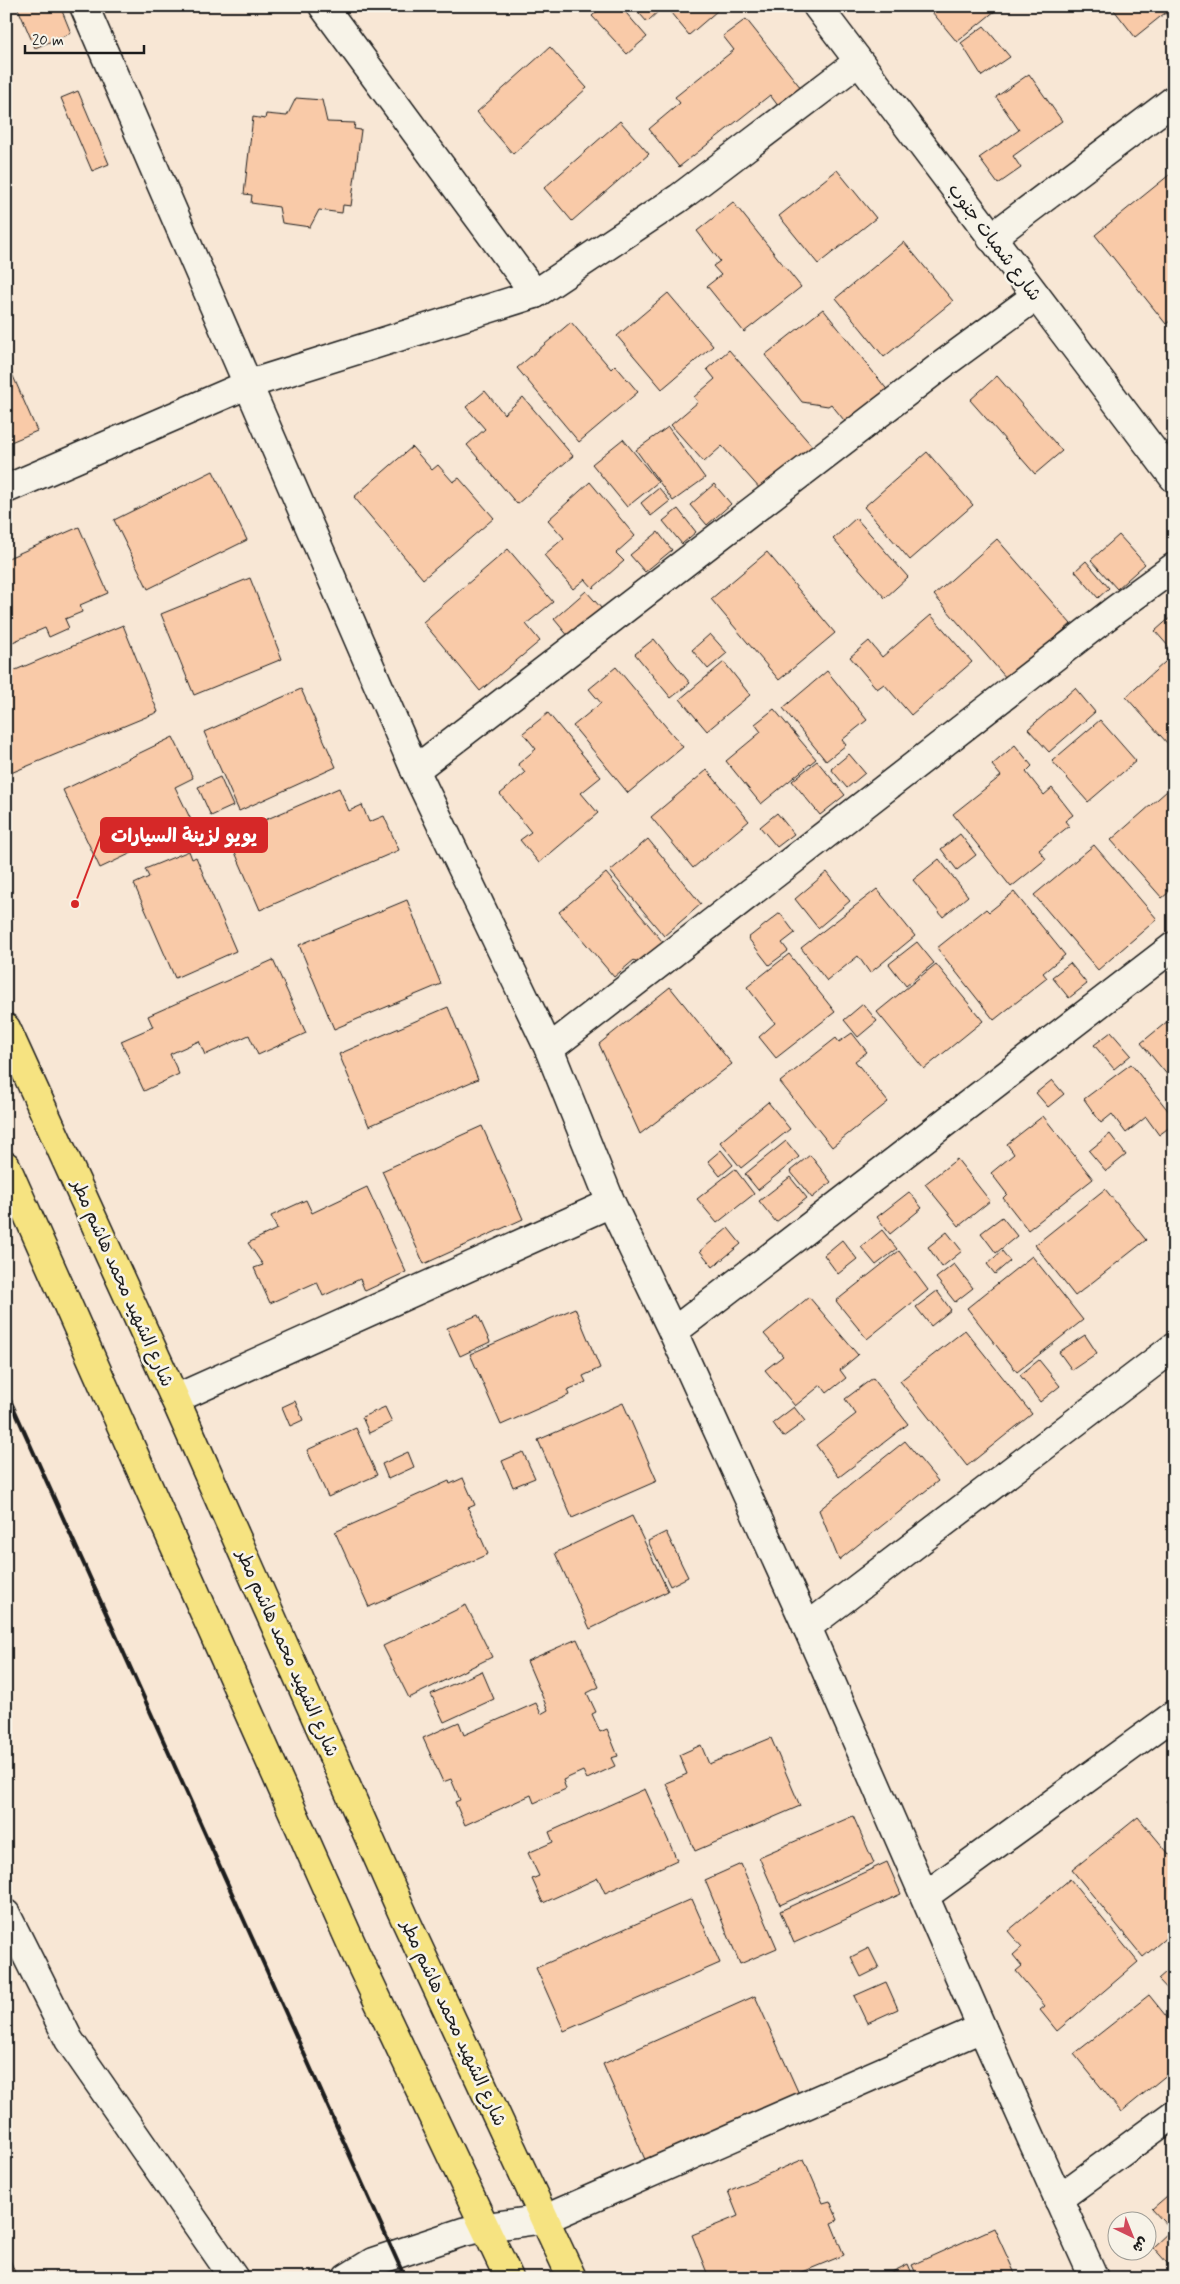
<svg xmlns="http://www.w3.org/2000/svg" width="1180" height="2284" font-family="Mynerve,'Playpen Sans Arabic',sans-serif">
<style>
.building{fill:#f9caa8;stroke:#1c1c1c}
.lines{fill:none;stroke-linecap:round;stroke-linejoin:round}
.minor-casing{stroke:#1c1c1c;stroke-width:31}
.major-casing{stroke:#1c1c1c;stroke-width:31}
.minor{stroke:#f7f3e8;stroke-width:28}
.major{stroke:#f6e381;stroke-width:28}
.rail{stroke:#1c1c1c;stroke-width:4}
.labels{text-anchor:middle;stroke-width:5;stroke-linejoin:round;paint-order:stroke}
.street-label{font-size:18px;fill:#1c1c1c;stroke:#f7f3e8}
.leader{fill:none;stroke:#d62828;stroke-width:2}
.callout-dot{fill:#d62828;stroke:#f7f3e8;stroke-width:2}
.callout{fill:#d62828;stroke:#d62828;stroke-width:2}
.callout-label{font-size:19px;text-anchor:middle;font-weight:bold;fill:#fff}
</style>
<rect width="100%" height="100%" fill="#f8e7d5"/>
<filter id="ink" filterUnits="userSpaceOnUse"><feTurbulence type="fractalNoise" baseFrequency=".02" numOctaves="2"/><feDisplacementMap in="SourceGraphic" scale="10" xChannelSelector="R" yChannelSelector="G"/><feConvolveMatrix kernelMatrix="1 2 1 2 8 2 1 2 1" color-interpolation-filters="sRGB"/></filter>
<g filter="url(#ink)">
<!-- building -->
<g class="building">
<path d="M17,6H60L71,33L35,48Z"/>
<path d="M603,6H620L647,37L627,54L592,16Z"/>
<path d="M633,6H664L647,22Z"/>
<path d="M678,6H713L717,11L689,35L671,13Z"/>
<path d="M927,6H1001L957,42Z"/>
<path d="M1111,6H1174V14L1169,18L1165,13L1135,37Z"/>
<path d="M746,19L805,93L782,111L770,95L679,167L649,129L680,103L675,97L734,50L723,36Z"/>
<path d="M984,26L1010,57L982,76L961,43Z"/>
<path d="M550,47L587,88L513,154L477,112Z"/>
<path d="M1029,74L1062,121L1013,156L1021,168L998,184L979,158L1019,130L996,97Z"/>
<path d="M78,91L109,164L92,171L61,98Z"/>
<path d="M296,98L322,100L327,122L355,123L354,129L361,130L351,206L343,205L342,213L319,210L310,227L282,223L279,207L251,203L252,195L244,194L253,117L265,119L266,114L287,116Z"/>
<path d="M620,121L649,154L572,221L544,188Z"/>
<path d="M837,170L876,218L818,264L779,216Z"/>
<path d="M1174,171V318L1166,324L1095,235Z"/>
<path d="M733,202L801,287L744,332L707,286L721,275L713,266L720,261L697,231Z"/>
<path d="M904,242L953,301L884,357L836,298Z"/>
<path d="M668,293L713,346L662,389L617,336Z"/>
<path d="M823,309L893,397L852,430L831,404L828,406L802,402L765,355Z"/>
<path d="M571,322L611,369L615,365L638,392L579,442L517,368Z"/>
<path d="M729,350L812,446L761,490L722,446L704,462L671,425L698,402L694,397L715,379L707,369Z"/>
<path d="M6,360L37,431L6,444Z"/>
<path d="M997,376L1062,451L1035,474L970,400Z"/>
<path d="M485,391L504,414L523,397L573,456L517,504L467,445L485,429L466,407Z"/>
<path d="M668,427L705,478L673,501L636,450Z"/>
<path d="M623,439L658,482L627,507L592,464Z"/>
<path d="M412,447L432,470L438,465L453,482L459,478L494,518L423,579L354,497Z"/>
<path d="M927,452L973,505L910,560L864,507Z"/>
<path d="M213,471L247,540L148,589L114,520Z"/>
<path d="M590,482L635,536L616,553L624,561L593,588L585,579L573,589L544,555L564,538L548,520Z"/>
<path d="M714,484L731,504L707,525L690,505Z"/>
<path d="M659,488L670,501L651,516L641,503Z"/>
<path d="M678,509L696,532L682,544L663,521Z"/>
<path d="M856,518L908,577L885,598L833,539Z"/>
<path d="M79,527L108,593L80,605L82,612L65,619L69,628L49,637L45,628L8,644L6,639V559Z"/>
<path d="M658,532L672,550L645,572L630,555Z"/>
<path d="M1119,535L1145,564L1117,589L1091,560Z"/>
<path d="M997,539L1071,624L1007,679L934,595Z"/>
<path d="M508,549L553,602L526,624L540,641L480,691L423,622Z"/>
<path d="M767,552L835,633L779,680L711,599Z"/>
<path d="M1086,561L1109,588L1098,598L1075,571Z"/>
<path d="M250,578L282,659L194,695L161,614Z"/>
<path d="M586,591L602,609L569,637L554,619Z"/>
<path d="M931,615L972,662L911,715L884,684L877,689L850,657L869,641L882,657Z"/>
<path d="M1172,616L1174,643L1169,647L1155,631Z"/>
<path d="M123,625L158,712L6,775V674Z"/>
<path d="M710,634L727,653L708,669L692,650Z"/>
<path d="M654,639L690,683L671,698L635,654Z"/>
<path d="M1174,654V741L1169,745L1126,697Z"/>
<path d="M724,662L750,695L707,731L680,699Z"/>
<path d="M616,667L683,747L628,793L573,726L601,703L589,689Z"/>
<path d="M827,671L867,720L842,740L846,745L826,761L783,708Z"/>
<path d="M1075,688L1095,712L1049,752L1028,729Z"/>
<path d="M301,689L336,767L239,811L204,732Z"/>
<path d="M774,709L816,759L761,804L726,761L761,732L755,724Z"/>
<path d="M548,713L601,777L581,793L598,813L539,863L520,840L531,832L500,794L525,773L518,764L536,749L523,733Z"/>
<path d="M1100,720L1136,761L1088,802L1052,761Z"/>
<path d="M173,737L193,778L175,787L193,824L100,868L63,790Z"/>
<path d="M1015,745L1032,766L1026,772L1044,795L1052,788L1073,815L1065,821L1069,826L1039,850L1046,859L1011,887L953,814L1001,776L992,765Z"/>
<path d="M849,754L865,773L847,788L831,769Z"/>
<path d="M817,761L845,795L820,815L792,781Z"/>
<path d="M707,770L749,821L693,868L651,817Z"/>
<path d="M220,777L233,806L211,816L198,787Z"/>
<path d="M339,788L349,811L362,805L369,822L384,816L399,850L260,910L228,836Z"/>
<path d="M1167,791L1174,798V888L1162,898L1111,840Z"/>
<path d="M777,813L794,834L777,847L760,827Z"/>
<path d="M960,834L976,855L957,870L941,849Z"/>
<path d="M648,839L701,904L664,936L610,871Z"/>
<path d="M1094,845L1157,919L1098,970L1034,895Z"/>
<path d="M189,851L192,859L196,857L236,951L175,978L134,884L149,877L145,869Z"/>
<path d="M939,859L968,896L943,917L913,880Z"/>
<path d="M827,872L850,901L818,928L795,899Z"/>
<path d="M606,873L666,946L640,968L634,960L614,977L559,912Z"/>
<path d="M877,889L915,936L870,973L858,956L827,981L801,948Z"/>
<path d="M1014,892L1065,955L1043,973L1047,978L994,1020L937,948L986,909L989,912Z"/>
<path d="M407,900L441,984L334,1029L299,945Z"/>
<path d="M780,913L795,933L782,943L788,951L769,965L748,938Z"/>
<path d="M917,942L934,963L906,986L889,964Z"/>
<path d="M789,954L835,1012L776,1058L759,1037L775,1023L747,987Z"/>
<path d="M273,960L306,1033L258,1055L249,1035L205,1055L199,1041L170,1054L179,1074L144,1091L121,1041L153,1027L148,1016Z"/>
<path d="M1070,963L1087,984L1069,998L1052,977Z"/>
<path d="M936,964L983,1021L924,1069L877,1012Z"/>
<path d="M670,987L732,1064L640,1134L599,1044Z"/>
<path d="M863,1004L877,1021L858,1037L844,1020Z"/>
<path d="M448,1007L478,1079L369,1126L339,1054Z"/>
<path d="M1174,1016V1083L1141,1043Z"/>
<path d="M1111,1032L1131,1055L1114,1069L1094,1045Z"/>
<path d="M852,1033L867,1052L855,1061L888,1102L832,1147L780,1082L836,1038L839,1042Z"/>
<path d="M1131,1064L1174,1118V1124L1159,1135L1146,1117L1126,1133L1112,1114L1101,1123L1084,1099Z"/>
<path d="M1052,1080L1064,1094L1048,1107L1036,1093Z"/>
<path d="M768,1102L790,1129L741,1168L720,1142Z"/>
<path d="M1043,1116L1093,1179L1028,1230L1003,1198L1007,1194L991,1173L1014,1154L1007,1144Z"/>
<path d="M482,1126L523,1219L424,1264L382,1171Z"/>
<path d="M1110,1134L1126,1155L1106,1171L1089,1151Z"/>
<path d="M786,1141L799,1157L758,1190L745,1174Z"/>
<path d="M721,1150L733,1165L720,1176L708,1161Z"/>
<path d="M810,1155L831,1182L812,1198L790,1171Z"/>
<path d="M957,1159L990,1201L959,1226L925,1184Z"/>
<path d="M735,1169L754,1194L717,1223L697,1199Z"/>
<path d="M790,1177L807,1198L776,1222L759,1201Z"/>
<path d="M367,1187L406,1272L365,1291L360,1279L323,1296L317,1282L270,1303L254,1268L263,1265L248,1243L277,1229L271,1216L306,1200L312,1213Z"/>
<path d="M1105,1189L1146,1240L1075,1296L1035,1245Z"/>
<path d="M909,1192L922,1208L890,1234L877,1217Z"/>
<path d="M1002,1217L1017,1236L996,1253L981,1233Z"/>
<path d="M728,1228L741,1244L713,1267L700,1251Z"/>
<path d="M882,1230L897,1249L876,1265L861,1247Z"/>
<path d="M947,1232L962,1251L942,1267L928,1247Z"/>
<path d="M842,1240L857,1259L838,1274L824,1255Z"/>
<path d="M899,1251L928,1290L867,1339L836,1301Z"/>
<path d="M1002,1251L1010,1261L995,1274L987,1264Z"/>
<path d="M1032,1256L1083,1320L1017,1372L967,1308Z"/>
<path d="M954,1264L973,1288L955,1302L936,1278Z"/>
<path d="M937,1291L951,1310L931,1326L916,1307Z"/>
<path d="M809,1297L858,1355L840,1370L846,1378L827,1393L821,1385L795,1406L765,1370L783,1356L764,1334Z"/>
<path d="M575,1308L600,1368L583,1376L586,1382L567,1390L569,1395L501,1425L470,1354Z"/>
<path d="M478,1315L490,1342L460,1356L447,1328Z"/>
<path d="M965,1330L1032,1414L967,1466L900,1381Z"/>
<path d="M1085,1335L1097,1353L1072,1370L1059,1352Z"/>
<path d="M1039,1360L1060,1386L1040,1402L1020,1375Z"/>
<path d="M873,1378L908,1424L839,1477L816,1445L856,1414L845,1399Z"/>
<path d="M295,1401L303,1420L290,1426L282,1407Z"/>
<path d="M623,1403L657,1481L572,1518L538,1440Z"/>
<path d="M385,1407L392,1422L369,1433L362,1417Z"/>
<path d="M794,1407L805,1421L783,1437L773,1423Z"/>
<path d="M356,1428L377,1475L328,1497L307,1450Z"/>
<path d="M905,1441L938,1481L839,1560L819,1510Z"/>
<path d="M408,1452L414,1467L388,1479L382,1464Z"/>
<path d="M523,1452L535,1478L513,1487L502,1461Z"/>
<path d="M463,1478L475,1505L468,1508L488,1554L369,1607L335,1532L449,1481L450,1484Z"/>
<path d="M632,1516L668,1591L590,1629L555,1553Z"/>
<path d="M666,1532L688,1577L670,1586L648,1541Z"/>
<path d="M466,1605L492,1657L409,1698L383,1646Z"/>
<path d="M577,1639L599,1687L587,1693L596,1712L592,1714L600,1732L607,1729L618,1756L611,1758L615,1766L587,1779L583,1771L563,1780L566,1789L534,1803L531,1795L465,1825L455,1802L460,1800L451,1779L443,1782L423,1738L459,1722L464,1735L536,1703L541,1714L548,1710L527,1661Z"/>
<path d="M482,1671L494,1699L444,1722L431,1694Z"/>
<path d="M771,1738L800,1806L695,1851L666,1783L687,1774L679,1755L701,1745L709,1764Z"/>
<path d="M645,1789L677,1860L605,1893L598,1878L543,1903L532,1879L539,1876L528,1853L553,1842L549,1832Z"/>
<path d="M1174,1795V1810L1166,1801Z"/>
<path d="M853,1816L874,1863L780,1905L759,1857Z"/>
<path d="M1138,1817L1174,1860V1931L1143,1957L1072,1870Z"/>
<path d="M887,1862L901,1894L794,1943L780,1911Z"/>
<path d="M741,1864L777,1948L740,1964L705,1880Z"/>
<path d="M1070,1879L1138,1962L1057,2031L1040,2010L1045,2006L1016,1971L1022,1966L1013,1955L1022,1947L1008,1931Z"/>
<path d="M692,1899L720,1963L564,2031L536,1968Z"/>
<path d="M869,1948L879,1968L861,1977L851,1957Z"/>
<path d="M1174,1965V1996L1158,1979Z"/>
<path d="M886,1982L898,2009L867,2023L854,1996Z"/>
<path d="M1149,1995L1174,2026V2069L1121,2112L1074,2054Z"/>
<path d="M755,1996L800,2096L647,2164L603,2064Z"/>
<path d="M804,2159L823,2203L830,2201L838,2220L831,2223L844,2255L788,2278H709L692,2235L738,2216L728,2191Z"/>
<path d="M1174,2190V2271L1153,2247L1171,2230L1152,2209Z"/>
<path d="M994,2228L1017,2278H918L912,2265Z"/>
<path d="M8,2254L17,2278H6V2255Z"/>
<path d="M908,2264L914,2278H880Z"/>
</g>
<g class="lines">
<!-- minor casing -->
<g class="minor-casing">
<g id="minor">
<path d="M84,6L415,770L549,1049L611,1203L673,1332L807,1627L982,2028L1094,2278"/>
<path d="M323,6L535,294"/>
<path d="M817,6L1174,478"/>
<path d="M991,238L1174,100"/>
<path d="M6,489L249,384L535,294L679,198L858,62"/>
<path d="M415,770L942,365L1036,296"/>
<path d="M549,1049L1115,610L1174,567"/>
<path d="M673,1332L1174,946"/>
<path d="M175,1399L611,1203"/>
<path d="M807,1627L1174,1347"/>
<path d="M925,1896L1174,1715"/>
<path d="M6,1914L69,2040L234,2278"/>
<path d="M1058,2199L1174,2114"/>
<path d="M347,2278L373,2262L463,2232L486,2227L545,2219L982,2028"/>
</g>
</g>
<!-- major casing -->
<g class="major-casing">
<g id="major">
<path d="M6,1028L175,1399L406,1921L572,2278"/>
<path d="M6,1166L355,1952L509,2278"/>
</g>
</g>
<!-- minor -->
<use href="#minor" class="minor"/>
<!-- major -->
<use href="#major" class="major"/>
<!-- rail -->
<path class="rail" d="M6,1391L405,2278"/>
</g>
</g>
<g class="labels">
<!-- street labels -->
<g class="street-label">
<text transform="translate(995 242) rotate(53)" y="6">شارع شمبات جنوب</text>
<text transform="translate(123 1283) rotate(66)" y="6">شارع الشهيد محمد هاشم مطر</text>
<text transform="translate(288 1653) rotate(66)" y="6">شارع الشهيد محمد هاشم مطر</text>
<text transform="translate(454 2023) rotate(65)" y="6">شارع الشهيد محمد هاشم مطر</text>
</g>
</g>
<!-- callouts -->
<path class="leader" d="M75 904L101 835"/>
<circle class="callout-dot" cx="75" cy="904" r="5"/>
<rect class="callout" x="101" y="818" width="166" height="34" rx="5"/>
<g class="callout-label">
<text x="184" y="842">يويو لزينة السيارات</text>
</g>
<!-- margin -->
<rect width="1180" height="2284" fill="none" stroke="#f7f3e8" stroke-width="25"/>
<rect x="12" y="12" width="1155" height="2259" fill="none" stroke="#1c1c1c" stroke-width="2" filter="url(#ink)"/>
<!-- north arrow -->
<g transform="translate(1132 2236) rotate(137)"><circle r="24" fill="#f7f3e8" stroke="#9f9d96"/>
<path d="M0-4L9 19L0 12L-9 19Z" fill="#d1495b"/>
<text y="-8" font-size="14" font-weight="bold" text-anchor="middle" fill="#1c1c1c">ش</text>
</g>
<!-- scale -->
<path d="M25 45v8h119v-8" fill="none" stroke="#1c1c1c" stroke-width="2.5"/>
<text x="32" y="45" font-size="15" fill="#1c1c1c" stroke="#f7f3e8" stroke-width="4" paint-order="stroke">20 m</text>
</svg>
